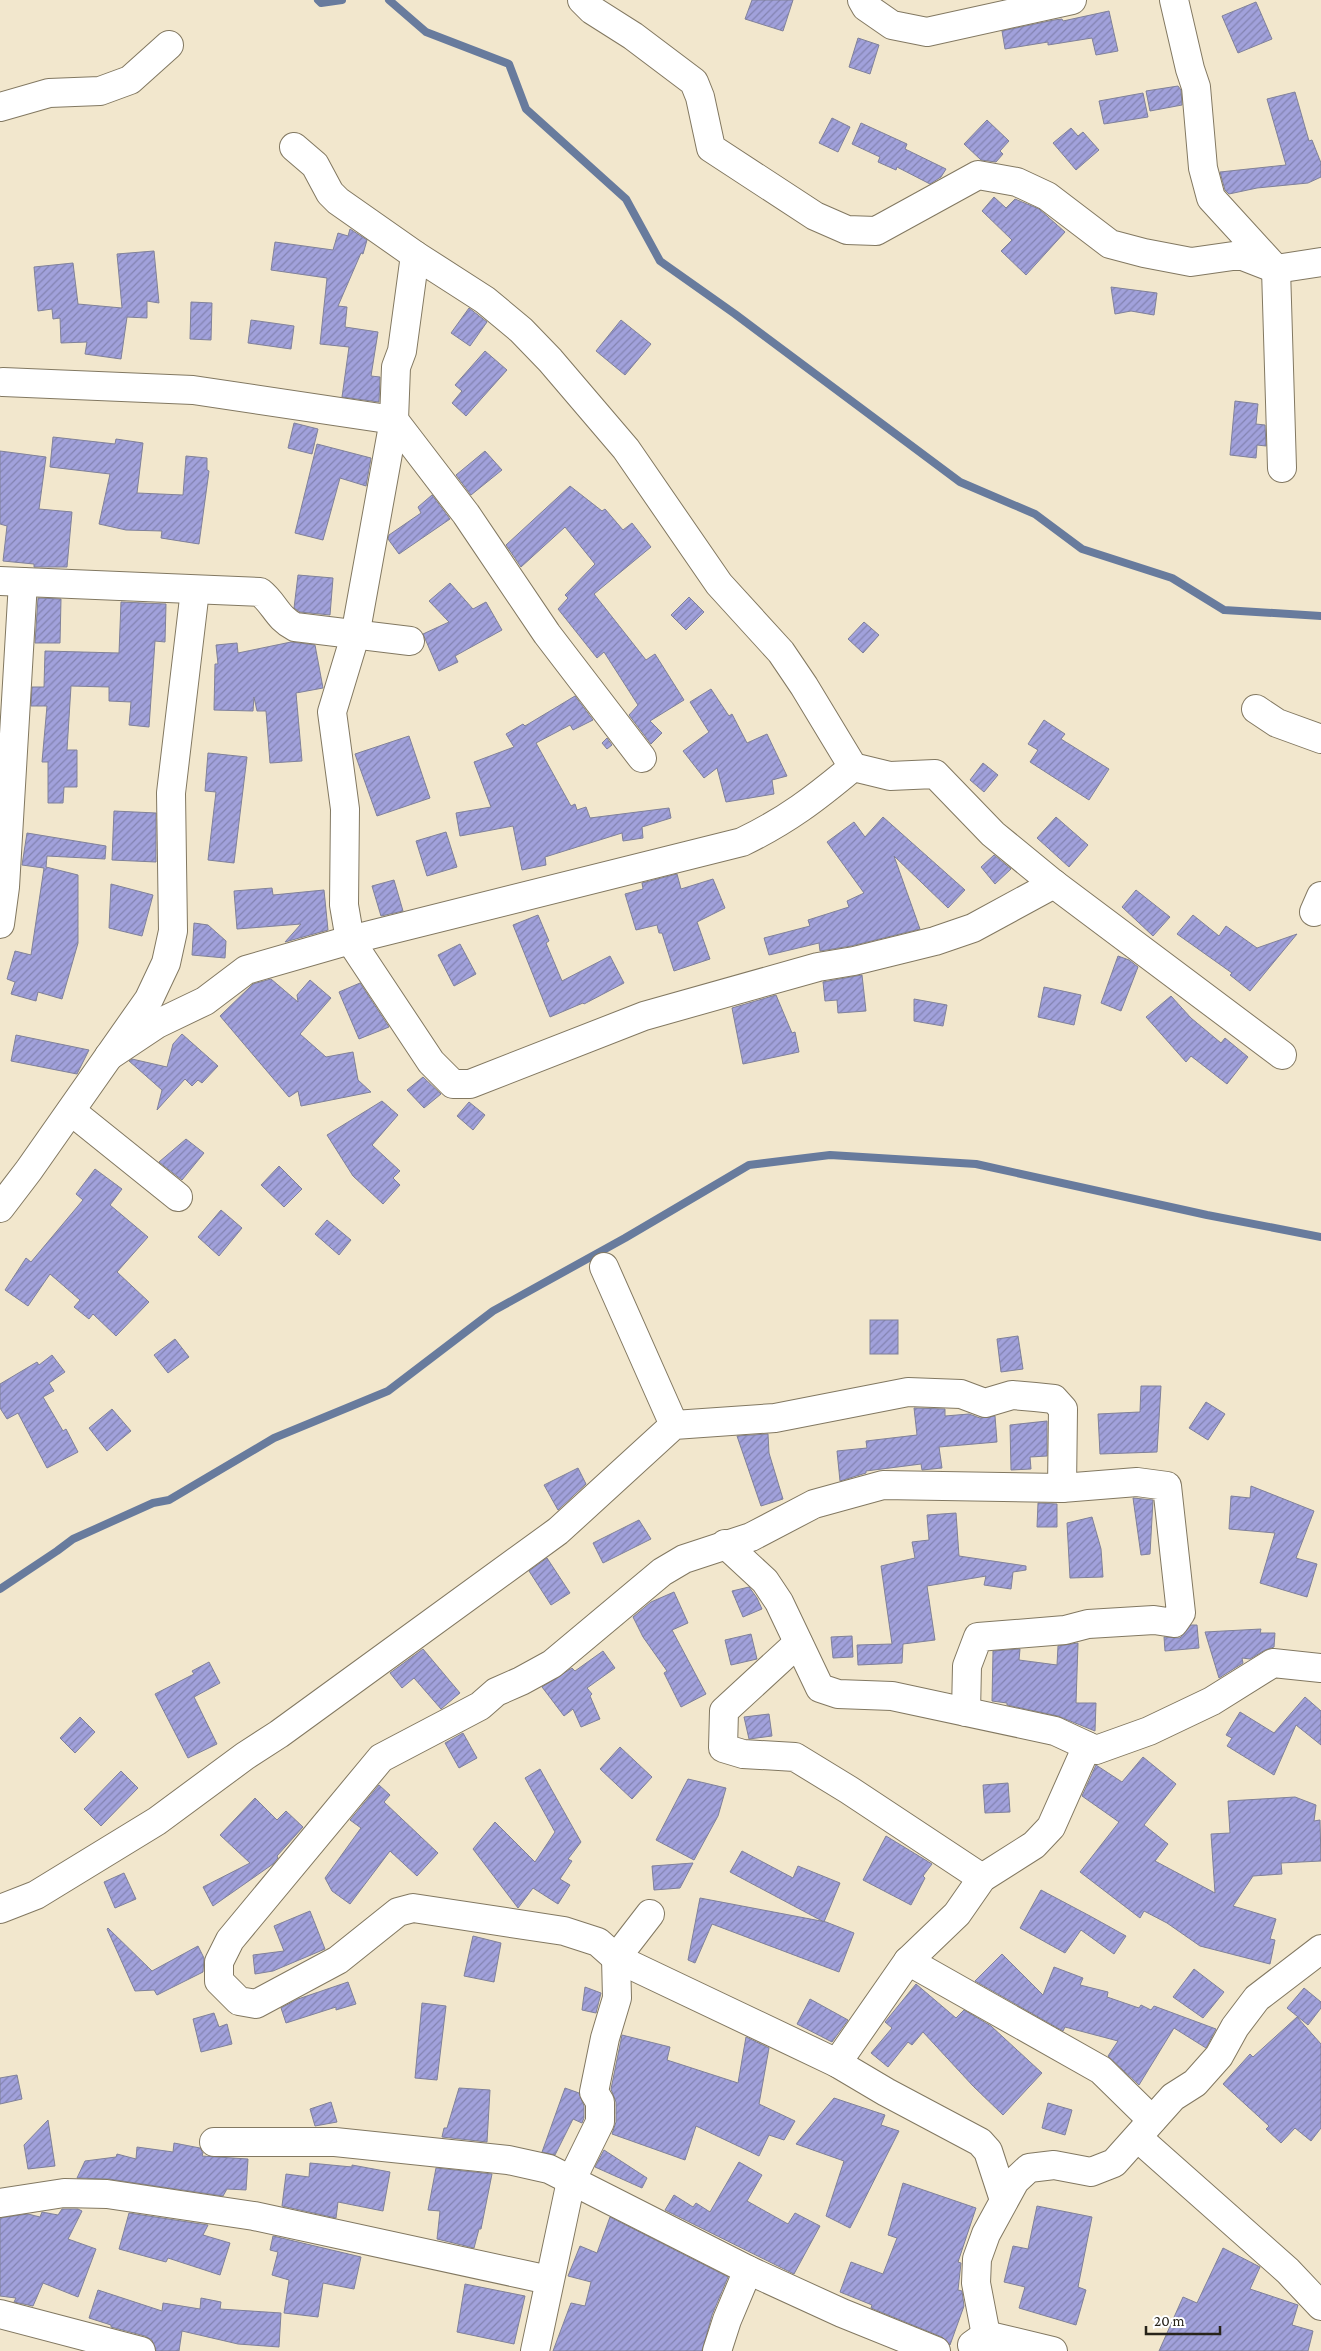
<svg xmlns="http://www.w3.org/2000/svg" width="1321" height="2351" font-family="'Crimson Pro',serif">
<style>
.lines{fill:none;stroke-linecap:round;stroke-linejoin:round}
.stream{stroke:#687b9d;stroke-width:8}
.building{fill:url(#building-hatch);stroke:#808199}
.street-casing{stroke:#827861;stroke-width:30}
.street{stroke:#fff;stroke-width:28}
</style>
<defs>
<pattern id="building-hatch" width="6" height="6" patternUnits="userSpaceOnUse" patternTransform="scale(1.25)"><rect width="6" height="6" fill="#a1a1db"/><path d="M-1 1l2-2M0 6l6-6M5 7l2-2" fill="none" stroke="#8383b1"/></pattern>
</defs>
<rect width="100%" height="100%" fill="#f2e7cd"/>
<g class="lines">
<!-- stream -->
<g class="stream">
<path d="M318,0L321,3L342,0"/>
<path d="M389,0L426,32L509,64L526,109L626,199L660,261L735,314L960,482L1035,514L1082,549L1172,578L1224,610L1321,616"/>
<path d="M0,1589L57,1551L73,1539L153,1503L169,1500L274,1438L388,1391L493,1311L625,1238L749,1165L830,1155L976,1164L1207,1215L1321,1237"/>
</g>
</g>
<!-- building -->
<g class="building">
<path d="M752,0H793L783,31L745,19Z"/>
<path d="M1256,2L1272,39L1238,53L1222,16Z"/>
<path d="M1109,11L1118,51L1096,55L1092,38L1048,45V42L1005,49L1002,31L1054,20L1062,19L1063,21Z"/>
<path d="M858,38L879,45L870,74L849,67Z"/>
<path d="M1178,86L1181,90L1182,105L1150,111L1146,91Z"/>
<path d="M1295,92L1309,141L1312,140L1321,163V177L1308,183L1257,188L1229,194L1225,190L1220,172L1286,165L1267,99Z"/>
<path d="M1143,93L1148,117L1104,124L1099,101Z"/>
<path d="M832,118L850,127L838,152L819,143Z"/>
<path d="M987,120L1009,141L1000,151L1003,154L996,162L981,160L964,144Z"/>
<path d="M861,123L907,144L905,149L946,169L941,177L930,184L897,167L896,170L878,162L880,157L852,144Z"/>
<path d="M1071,128L1078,136L1083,132L1099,150L1076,170L1053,143Z"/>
<path d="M994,197L1006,208L1015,199L1039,209L1065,232L1026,275L1001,251L1012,240L982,211Z"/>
<path d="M350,229L367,240L363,254L361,253L338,306L347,307L345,327L378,332L371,376L380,377L379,402L342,397L349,347L320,344L327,278L271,270L275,242L333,250L338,233L348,236Z"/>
<path d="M154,251L159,303L147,301V318L127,317L121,359L85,354L87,342L61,343L60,318L53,319L52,309L38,311L34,267L73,263L78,304L122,308L117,254Z"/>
<path d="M1111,287L1157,293L1154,315L1131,311L1115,314Z"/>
<path d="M191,302L212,303L211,340L190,339Z"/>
<path d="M469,308L487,322L470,346L451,333Z"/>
<path d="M251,320L294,326L291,349L248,343Z"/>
<path d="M621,320L651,344L625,375L596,351Z"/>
<path d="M485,351L507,370L466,416L452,403L462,391L455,385Z"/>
<path d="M1235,401L1258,404L1256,424L1265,425L1266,446L1257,445L1256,458L1230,455Z"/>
<path d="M294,423L318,429L312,454L288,448Z"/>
<path d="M53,437L115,444L116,439L143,443L137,493L183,495L186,456L207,458V470L209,471L199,544L161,538L162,531L126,530L99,524L110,474L50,467Z"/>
<path d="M317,444L371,458L366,486L340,478L323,540L295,533Z"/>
<path d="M0,451L46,457L39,509L72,512L67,567H34V564L3,561L7,526L0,524Z"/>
<path d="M485,451L502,470L471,495L456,475Z"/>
<path d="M570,486L602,511L605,509L623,530L632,523L651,547L594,594L646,660L655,654L684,700L650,721L662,733L651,744L629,715L638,705L604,652L597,658L558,609L568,598L565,595L595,564L565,527L521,567L506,545Z"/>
<path d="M432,495L450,519L399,554L388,539L389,535L421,513L418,507Z"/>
<path d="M298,575L333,578L330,615L300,612L294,608Z"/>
<path d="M450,583L473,609L486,602L502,630L455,656L458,662L439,671L423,634L449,622L429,601Z"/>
<path d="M689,597L704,612L686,630L671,615Z"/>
<path d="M38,598L61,599L60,643H35Z"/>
<path d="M121,602L166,604L165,642L155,641L149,727L129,725L131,702L109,701V687L71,686L67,750H77V787H64L63,803H48V762H42L47,706H31L32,687H44L45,651L119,653Z"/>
<path d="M864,622L879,635L863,653L848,639Z"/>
<path d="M291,642L315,645L323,688L296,693L302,761L270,763L266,711H257L254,697L253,711L214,710L215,664H218L216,645L237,643L238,653Z"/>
<path d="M711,689L729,716L732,714L747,743L767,734L787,776L772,780L774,794L726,802L717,768L704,778L683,751L709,732L690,702Z"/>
<path d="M575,696L593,720L573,730L570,725L536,743L571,806L575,804L577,810L586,807L590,818L669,808L671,818L642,827L643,838L623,841L622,833L545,857L546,865L522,870L513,826L460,836L456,813L491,807L474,762L514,747L506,734L523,724L525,726Z"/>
<path d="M1044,720L1065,734L1061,739L1109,769L1089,800L1030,762L1038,750L1028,744Z"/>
<path d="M409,736L430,798L377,816L355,754Z"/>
<path d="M607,738L612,745L607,749L602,743Z"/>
<path d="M208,753L247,757L234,863L208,860L216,792L205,791Z"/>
<path d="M983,763L998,775L984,792L970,780Z"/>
<path d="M114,811L156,813V862L112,860Z"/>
<path d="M883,817L965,890L948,908L894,856L920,929L851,946L820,951L819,943L769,955L764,938L810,926L808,920L849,907L847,901L864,893L827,842L854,822L865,837Z"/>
<path d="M1056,817L1088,845L1069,867L1037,838Z"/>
<path d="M446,832L457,867L427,876L416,841Z"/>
<path d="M27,833L106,846L105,859L47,856L46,867L78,875V943L62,999L38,992L36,1001L11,994L15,982L7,979L15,951L31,955L44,868L22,865Z"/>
<path d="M994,855L1011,869L995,884L981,867Z"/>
<path d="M677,874L681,889L713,879L725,908L697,922L710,959L674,971L662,933H659L657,925L636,930L625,894L643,889L642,883Z"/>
<path d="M394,880L403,911L381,916L372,886Z"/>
<path d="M111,884L153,895L142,936L109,928Z"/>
<path d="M272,888L273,895L324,890L328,930L285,942L301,924L237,929L234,891Z"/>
<path d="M1136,890L1170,917L1153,936L1122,907Z"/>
<path d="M538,915L549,941L546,943L562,981L610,956L624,983L584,1004L583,1003L550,1017L513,925Z"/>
<path d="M1193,915L1219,936L1226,926L1257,948L1297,934L1250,991L1230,975L1232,973L1177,934Z"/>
<path d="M194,923L208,925L226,941L225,958L192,955Z"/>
<path d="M460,944L476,974L454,986L438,955Z"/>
<path d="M1118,956L1129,960L1138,967L1121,1011L1101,1003Z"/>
<path d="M862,975L866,1011L838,1013L837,1000L825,1001L823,982Z"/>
<path d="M271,979L298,1002L297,995L310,980L331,998L300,1034L326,1057L353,1052L358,1080L371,1092L301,1106L298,1091L289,1097L220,1016L253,984Z"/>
<path d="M360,983L389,1027L359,1039L339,992Z"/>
<path d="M1044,987L1081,995L1074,1025L1038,1017Z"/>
<path d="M776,995L792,1033L795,1032L799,1052L743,1064L732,1008Z"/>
<path d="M1171,996L1191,1018L1221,1043L1225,1038L1248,1057L1227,1084L1191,1056L1186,1062L1146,1017Z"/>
<path d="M914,999L947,1005L943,1026L914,1021Z"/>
<path d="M182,1034L218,1066L202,1083L198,1080L192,1086L185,1079L157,1110L162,1090L129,1061L132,1059L167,1067L173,1044Z"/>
<path d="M16,1035L89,1050L77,1074L11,1061Z"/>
<path d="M423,1077L441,1094L424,1108L407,1090Z"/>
<path d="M382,1101L398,1115L372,1145L400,1171L393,1178L400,1185L383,1204L353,1176L327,1135Z"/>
<path d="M469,1102L485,1115L473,1130L457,1116Z"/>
<path d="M186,1139L204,1153L182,1180L159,1162Z"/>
<path d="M279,1166L302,1189L284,1207L261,1185Z"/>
<path d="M95,1169L122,1189L110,1205L148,1237L117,1272L149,1302L116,1336L93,1314L89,1319L74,1307L80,1300L50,1274L28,1306L5,1290L26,1258L31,1262L83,1200L76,1194Z"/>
<path d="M221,1210L242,1228L219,1256L198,1237Z"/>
<path d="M327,1220L351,1240L339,1255L315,1234Z"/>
<rect x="870" y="1320" width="28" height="34"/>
<path d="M1018,1336L1023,1369L1001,1372L997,1339Z"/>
<path d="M175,1339L189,1357L168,1373L154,1355Z"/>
<path d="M52,1355L65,1372L49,1383L54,1391L43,1397L63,1431L66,1429L78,1452L47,1468L18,1413L7,1419L0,1408V1384L37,1362L39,1365Z"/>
<path d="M1141,1386H1161L1157,1452L1100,1454L1098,1414L1140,1412Z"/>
<path d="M1206,1402L1225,1414L1208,1440L1189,1428Z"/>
<path d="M914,1408L945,1409V1416L969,1414L980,1418L995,1416L997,1442L939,1447L942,1468L922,1470L921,1464L866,1471V1473L840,1481L837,1451L867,1448L866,1441L917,1435Z"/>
<path d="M112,1409L131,1431L107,1451L89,1428Z"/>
<path d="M1047,1421V1456L1030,1457L1031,1469L1011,1470L1010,1425Z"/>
<path d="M768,1434L769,1453L783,1499L761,1506L737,1436Z"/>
<path d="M578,1468L586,1484L558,1510L544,1485Z"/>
<path d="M1251,1486L1314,1511L1296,1558L1317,1564L1307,1597L1260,1583L1275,1533L1229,1529L1231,1496L1250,1498Z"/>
<path d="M1133,1498L1153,1500L1150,1554L1141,1555Z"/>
<path d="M1038,1503L1057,1504V1527H1037Z"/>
<path d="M956,1513L959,1556L1026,1566V1570L1013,1572L1011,1589L984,1585L986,1576L927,1586L935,1640L903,1644L902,1663L858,1665L857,1645L892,1644L881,1566L915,1558L912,1542L929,1540L927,1515Z"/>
<path d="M1092,1517L1101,1549L1103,1577L1070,1578L1067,1523Z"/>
<path d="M639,1520L651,1539L603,1563L593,1543Z"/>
<path d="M547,1558L570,1593L551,1605L529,1571Z"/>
<path d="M749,1587L757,1598L762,1609L743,1617L732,1591Z"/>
<path d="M674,1592L688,1623L672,1630L706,1694L681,1707L664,1673L667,1671L643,1637L633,1617L651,1602Z"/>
<path d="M1191,1625H1197L1199,1648L1165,1651L1164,1637L1180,1638Z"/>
<path d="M1261,1629L1260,1633H1275L1274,1647L1265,1650L1250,1659L1242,1658L1243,1663L1219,1678L1205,1632Z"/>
<path d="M751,1634L757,1659L731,1665L725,1640Z"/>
<path d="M852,1636L853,1657L833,1658L831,1637Z"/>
<path d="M1078,1643L1076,1703H1096L1095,1731L1058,1716L1007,1705V1703L992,1701L993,1651L1020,1649L1019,1660L1057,1665L1058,1646Z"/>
<path d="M423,1649L460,1693L441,1709L414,1678L402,1688L390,1673Z"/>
<path d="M603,1651L615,1668L587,1688L592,1694L590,1696L600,1719L581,1727L573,1709L564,1716L542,1687L572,1668L575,1671Z"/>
<path d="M209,1662L220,1683L194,1697L217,1744L188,1758L155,1694L194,1674L192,1671Z"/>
<path d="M1305,1697L1321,1711V1745L1296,1725L1274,1775L1227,1746L1232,1738L1226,1735L1240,1712L1274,1733Z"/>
<path d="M769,1714L772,1736L749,1739L744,1717Z"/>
<path d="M80,1717L95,1732L75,1753L60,1738Z"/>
<path d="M463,1733L477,1758L459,1768L445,1743Z"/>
<path d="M620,1747L652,1777L632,1799L600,1769Z"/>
<path d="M1143,1757L1176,1784L1144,1825L1168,1844L1155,1861L1215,1893L1211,1834L1230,1833L1228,1801L1295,1797L1316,1805L1314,1821L1320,1820L1321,1861L1281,1863L1282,1874L1253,1876L1233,1906L1276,1919L1270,1939L1275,1940L1270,1964L1200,1946L1167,1923L1144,1911L1140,1918L1080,1872L1119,1822L1082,1796L1096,1765L1122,1782Z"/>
<path d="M540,1769L581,1842L568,1859L572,1861L560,1879L570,1885L558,1904L533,1888L518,1908L473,1849L495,1822L535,1862L555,1832L525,1778Z"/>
<path d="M121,1771L138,1788L101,1826L84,1809Z"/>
<path d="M688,1779L726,1788L718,1816L694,1860L656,1840Z"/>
<path d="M1008,1783L1010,1812L985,1813L983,1785Z"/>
<path d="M379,1785L390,1795L384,1802L438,1853L417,1876L390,1851L350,1904L332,1891L325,1878L361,1828L350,1820Z"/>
<path d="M255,1798L277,1820L286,1811L303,1827L277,1856L278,1858L273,1864L213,1906L203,1887L250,1863L220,1835Z"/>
<path d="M886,1836L932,1864L923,1876L925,1878L911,1905L863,1880Z"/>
<path d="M742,1851L793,1878L798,1866L840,1883L824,1922L730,1872Z"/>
<path d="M693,1863L680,1888L654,1890L652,1866Z"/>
<path d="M124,1873L136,1899L115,1908L104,1882Z"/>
<path d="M1041,1890L1090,1916L1126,1936L1114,1954L1081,1930L1065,1953L1020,1928Z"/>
<path d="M700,1898L826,1922L854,1933L839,1972L712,1924L695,1963L688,1960Z"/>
<path d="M310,1911L325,1949L273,1971L255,1974L253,1955L284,1951L274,1926Z"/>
<path d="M108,1928L152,1971L198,1946L204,1958L203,1972L157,1995L154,1990L135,1991L107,1929Z"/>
<path d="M473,1936L501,1943L494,1982L464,1976Z"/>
<path d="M1002,1954L1043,1995L1054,1967L1083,1978L1080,1985L1108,1992L1107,1997L1139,2008L1141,2005L1151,2010L1154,2006L1216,2029L1206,2048L1174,2028L1139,2085L1108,2056L1118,2041L1065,2027L1063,2031L975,1981Z"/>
<path d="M1194,1969L1224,1992L1203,2018L1173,1997Z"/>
<path d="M348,1982L356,2004L336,2010V2007L286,2023L281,2008L298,1999Z"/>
<path d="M916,1984L956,2018L964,2010L991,2026L1042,2073L1003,2115L973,2086L923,2032L912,2045L908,2042L888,2067L871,2053L892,2028L885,2022Z"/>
<path d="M585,1987L601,1993L596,2013L582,2010Z"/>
<path d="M1304,1988L1321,2002V2008L1308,2025L1287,2008Z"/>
<path d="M810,1999L848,2020L832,2042L797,2024Z"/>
<path d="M422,2003L446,2006L437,2080L415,2078Z"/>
<path d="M214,2013L219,2027L227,2024L232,2044L201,2052L193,2019Z"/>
<path d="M1297,2017L1321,2044V2128L1311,2141L1295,2128L1281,2143L1266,2129L1269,2126L1223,2084L1250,2054L1253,2057Z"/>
<path d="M622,2035L670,2047L667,2060L738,2083L746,2037L769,2048L759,2104L795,2121L784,2140L769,2135L759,2156L696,2126L685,2160L612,2134L616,2122V2102L611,2089Z"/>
<path d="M17,2075L22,2099L0,2104V2078Z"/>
<path d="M459,2088L490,2090L487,2142L442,2137L444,2128H447Z"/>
<path d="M565,2088L579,2093L584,2106V2118L582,2123L573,2119L555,2155L542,2152Z"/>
<path d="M834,2098L885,2115L881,2125L899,2131L850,2228L826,2216L844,2161L796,2144Z"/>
<path d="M331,2102L337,2122L315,2126L310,2109Z"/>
<path d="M1048,2103L1072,2110L1065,2135L1042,2128Z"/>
<path d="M48,2120L55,2166L28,2169L24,2145Z"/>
<path d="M174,2143L200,2148L203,2153L202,2156L248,2159L246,2190L227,2189L223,2196L109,2179L77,2178L85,2161L116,2157L117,2154L136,2159L137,2147L173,2152Z"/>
<path d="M604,2150L647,2178L642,2188L595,2167Z"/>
<path d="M739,2162L762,2175L747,2201L788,2224L795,2213L820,2226L794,2274L665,2210L674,2195L693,2207L696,2203L710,2212Z"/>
<path d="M310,2163L352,2167V2165L390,2172L383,2211L338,2202L336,2218L282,2206L286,2174L309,2177Z"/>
<path d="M436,2168L492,2174L481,2229H479L474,2248L437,2239L440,2211L428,2210Z"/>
<path d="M903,2183L976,2208L958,2262L961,2263L958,2290L962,2291L964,2306L950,2345L942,2337L871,2308L872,2305L840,2292L851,2262L883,2274L897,2238L888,2235Z"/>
<path d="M1037,2206L1092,2217L1078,2287L1086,2290L1076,2325L1019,2308L1025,2287L1004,2282L1013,2246L1028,2249Z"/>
<path d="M62,2209H78L82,2211L68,2239L96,2249L78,2297L43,2283L33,2306L14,2302L16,2298L0,2296V2218L28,2214L40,2217L42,2212L58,2215Z"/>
<path d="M129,2213L208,2225L203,2235L230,2243L220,2275L168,2258L166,2262L119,2249Z"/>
<path d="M610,2217L728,2277L712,2315L702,2351H553L571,2303L585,2306L591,2282L568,2276L580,2246L597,2253Z"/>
<path d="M273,2236L361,2257L354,2289L323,2283L318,2317L284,2313L289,2280L272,2275L278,2252L270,2250Z"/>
<path d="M1223,2248L1260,2267L1250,2289L1298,2305L1292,2325L1313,2331L1308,2351H1159L1183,2297L1197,2303Z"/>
<path d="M465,2284L525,2296L514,2344L457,2332Z"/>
<path d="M98,2290L162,2311L163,2303L200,2309L201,2298L221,2302L220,2309L281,2313L279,2347L238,2344L182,2331L179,2351H156L152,2340L145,2336L111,2327V2325L89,2318Z"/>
</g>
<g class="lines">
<!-- street casing -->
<g class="street-casing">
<g id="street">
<path d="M582,0L592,10L633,36L694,82L700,97L711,148L815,216L847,230L876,231L978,175L1017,182L1047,196L1110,244L1144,253L1191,262L1240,255L1276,269L1321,262"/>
<path d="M862,0L866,7L892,25L927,32L1072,0"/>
<path d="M1174,0L1190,69L1196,87L1203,168L1211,198L1276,269L1282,468"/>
<path d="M0,107L49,93L100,91L130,80L169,45"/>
<path d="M294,147L315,165L330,193L338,201L415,255L402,351L396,367L394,420L355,636L332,712L345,809L344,905L350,940L431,1062L453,1084H470L644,1016L818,967L854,961L935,941L973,928L1054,884"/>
<path d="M415,255L485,300L521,330L550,360L626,449L719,584L781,652L804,686L853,767L890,776L935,774L993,834L1054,884L1282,1055"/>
<path d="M3,382L193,390L394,420L466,514L547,634L642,758"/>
<path d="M0,581L260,592C275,604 277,618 295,627L410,641"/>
<path d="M1256,709L1277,723L1321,739"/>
<path d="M1314,912L1321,896"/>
<path d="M0,924L5,887L23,582"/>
<path d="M109,1056L157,1024L205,1001L246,970L350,940L742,842C786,821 816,798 853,767"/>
<path d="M71,1111L178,1197"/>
<path d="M0,1208L29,1170L149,999L166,963L173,931L171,793L195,590"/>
<path d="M604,1267L674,1425"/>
<path d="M725,1544L765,1581L779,1602L820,1688L838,1694L892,1696L1055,1731L1096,1750L1149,1731L1212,1701L1273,1663L1321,1668"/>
<path d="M798,1643L724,1711L723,1748L743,1754L795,1757L849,1790L982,1878"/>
<path d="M966,1712L967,1666L978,1637L1065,1630L1088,1624L1154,1620L1174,1623L1181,1613L1167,1486L1137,1482L1062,1488L883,1485L814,1504L751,1537L684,1559L662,1572L552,1664L521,1681L496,1692L480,1706L381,1758L230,1940L219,1962V1981L239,2001L256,2004L338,1960L398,1912L413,1908L564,1931L598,1942L616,1958L837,2063L886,2092L980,2142L988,2151L1004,2200"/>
<path d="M0,1909L36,1895L157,1821L245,1756L279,1734L558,1531L674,1425L775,1418L908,1392L961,1394L985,1403L1012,1395L1035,1397L1054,1399L1063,1409L1062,1488"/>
<path d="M908,1961L1101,2070L1152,2120"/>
<path d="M837,2063L908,1961L957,1914L982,1878L1034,1845L1051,1827L1087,1746"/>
<path d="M1138,2138L1288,2271L1321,2306"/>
<path d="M214,2142H335L508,2160L549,2169L748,2270L842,2313L936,2351"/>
<path d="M0,2203L64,2193L107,2194L254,2216L549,2280"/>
<path d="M0,2314L141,2351"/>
<path d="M972,2345L986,2335L1053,2351"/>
<path d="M535,2351L571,2181L600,2122V2102L594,2092L605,2038L617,1998L616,1958L650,1914"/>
<path d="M717,2351L727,2320L748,2270"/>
<path d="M981,2351L986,2335L976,2283L977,2259L986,2234L1015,2181L1029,2168L1054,2165L1091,2172L1114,2163L1173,2097L1195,2083L1219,2056L1235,2027L1257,1998L1321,1949"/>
</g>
</g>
<!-- street -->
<use href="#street" class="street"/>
</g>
<!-- scale -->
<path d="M1146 2326v8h74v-8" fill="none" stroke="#28241a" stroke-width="2.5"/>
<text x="1154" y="2326" font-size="15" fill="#28241a" stroke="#ffffff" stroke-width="4" paint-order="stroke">20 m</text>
</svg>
